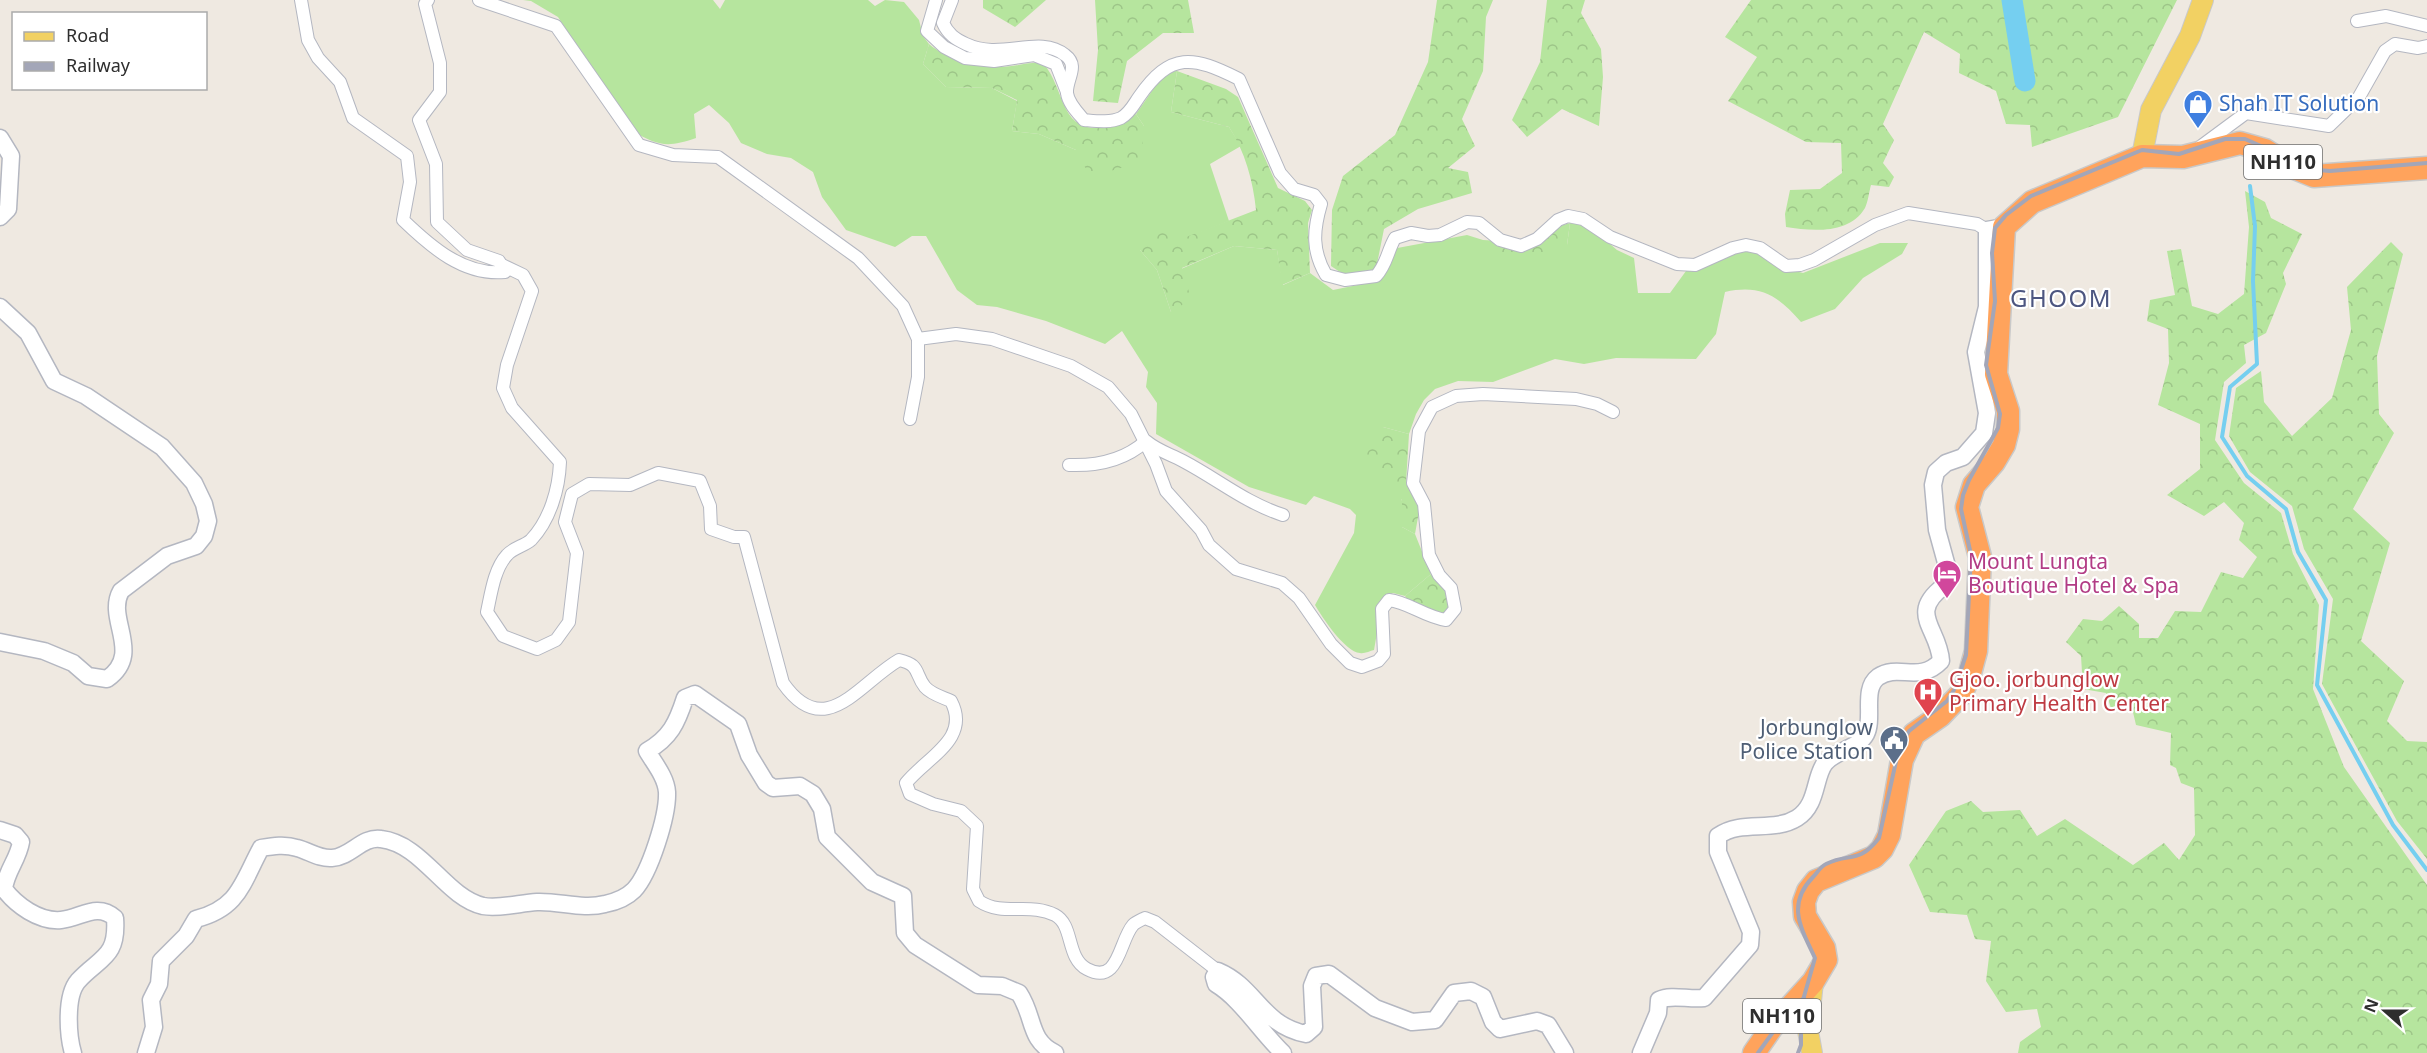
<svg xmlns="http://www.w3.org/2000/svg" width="2427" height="1053" font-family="'Noto Sans',sans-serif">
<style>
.grass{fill:#b6e59e}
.forest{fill:url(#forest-crowns)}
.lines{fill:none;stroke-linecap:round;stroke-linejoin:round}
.stream{stroke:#75cff0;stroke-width:4}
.river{stroke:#75cff0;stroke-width:21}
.street-casing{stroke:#b4b7c1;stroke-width:14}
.secondary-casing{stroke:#b4b7c1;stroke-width:19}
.primary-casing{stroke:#c9c9c9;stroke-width:22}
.highway-casing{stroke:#c9c9c9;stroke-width:25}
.street{stroke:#fff;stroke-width:12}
.secondary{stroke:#fff;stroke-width:16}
.primary{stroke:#f2d163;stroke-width:20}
.highway{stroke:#ffa35c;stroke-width:22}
.rail{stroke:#a3a6b8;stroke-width:4}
.labels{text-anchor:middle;stroke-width:4.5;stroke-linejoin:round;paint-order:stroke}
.shield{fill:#fff;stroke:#6d6d6d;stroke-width:1.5}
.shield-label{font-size:20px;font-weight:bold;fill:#2e2e2e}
.shop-label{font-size:21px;fill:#366cbe;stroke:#fff;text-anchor:start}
.hotel-label{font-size:21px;fill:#b23c85;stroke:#fff;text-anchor:start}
.health-label{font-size:21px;fill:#be3a42;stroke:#fff;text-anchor:start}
.service-label{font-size:21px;fill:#4e5e75;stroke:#fff;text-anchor:end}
.quarter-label{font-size:24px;letter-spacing:1.5px;fill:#4d5680;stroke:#fff}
</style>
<defs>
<pattern id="forest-crowns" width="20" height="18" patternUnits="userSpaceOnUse" patternTransform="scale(1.5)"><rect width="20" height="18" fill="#b6e59e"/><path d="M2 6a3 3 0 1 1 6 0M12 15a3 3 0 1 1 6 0" fill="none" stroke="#9dc588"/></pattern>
</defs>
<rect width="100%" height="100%" fill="#efe9e1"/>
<!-- grass -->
<path class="grass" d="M523,0H713L720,9L725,0H868L875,6L885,0L904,2L919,20L923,36L929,44L923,64L946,87L992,88L1017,101L1012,131L1039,134L1076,150L1144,126L1136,114L1165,72L1177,71L1171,112L1229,127L1241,146L1210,164L1229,221L1181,240L1140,250L1157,270L1171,312L1181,269L1234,246L1277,250L1283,285L1310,273L1333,290L1377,281L1392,249L1467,235L1483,240L1567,245L1570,223L1589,226L1617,250L1634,258L1638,293H1670L1686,271L1740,251H1755L1784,268L1803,273L1880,243H1908L1902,254L1863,278L1835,309L1801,322C1778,296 1761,284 1725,292L1716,334L1696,359L1616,358L1584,364L1555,359L1493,382L1458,381L1435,389L1424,400L1416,414L1409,434L1383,427L1402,501V527L1415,534L1431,574L1405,596L1393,593L1383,598L1374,650C1370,651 1364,654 1360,653C1345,652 1322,617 1315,605L1354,533L1356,515L1350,509L1314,496L1306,505L1249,487L1156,434L1157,403L1146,387L1148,372L1122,331L1105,344L1046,321L997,307L977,305L957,290L926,236H912L895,247L846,230L822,197L813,172L791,158L767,154L741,143L729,123L709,105L694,114L696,138C667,148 659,146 632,131L558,17L531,1Z"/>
<!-- forest -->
<g class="forest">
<path d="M983,0H1046L1015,27L983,8Z"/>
<path d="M1095,0H1188L1194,33H1163L1127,61L1118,103L1093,101L1098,50Z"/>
<path d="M1437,0H1493L1486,17L1483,71L1462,119L1475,146L1448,168L1468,172L1472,193L1418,209L1384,229L1376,269L1346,276L1331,266L1332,210L1343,176L1395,135L1428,62Z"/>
<path d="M1547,0H1585L1581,13L1601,49L1603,77L1599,126L1562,109L1527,137L1512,120L1540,62Z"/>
<path d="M1751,0H2006L2021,81L2027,89L2031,81L2016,0H2177L2118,117L2032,147L2030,125L2006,124L1996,91L1959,73L1960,54L1924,32L1883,124L1894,140L1883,163L1894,177L1889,187L1871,185C1869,192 1868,202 1865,208C1849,235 1811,231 1786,227L1785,214L1790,190L1820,189L1842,173L1841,143L1806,142L1728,101L1757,57L1725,37Z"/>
<path d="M929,44C948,60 974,67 1000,67C1015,67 1025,62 1043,63C1055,77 1058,93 1066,109C1081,139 1114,128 1136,114L1144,126L1141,162L1090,177L1076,150L1039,134L1012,131L1017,100L992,88L946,87L923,64Z"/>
<path d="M1177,71L1226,89L1238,97L1278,188L1305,201L1312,210L1308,223L1310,273L1282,285L1277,250L1234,246L1182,268L1191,299L1171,312L1157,270L1140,250L1146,229L1173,225L1181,239L1256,210C1253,180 1245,152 1229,127L1171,112Z"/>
<path d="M2245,191L2265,202L2271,218L2302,234L2283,273L2286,284L2266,333L2244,345L2246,363L2224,382L2215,440L2244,483L2281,513L2293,554L2319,605L2313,689L2344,767L2427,885V1053H2018L2020,1042L2041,1027L2037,1009L2006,1012L1986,981L1991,941L1975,939L1967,915L1930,912L1909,865L1946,811L1971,801L1983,812L2020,810L2037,836L2065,819L2133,865L2164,843L2179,860L2195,835L2194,788L2181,783L2176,768L2170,765L2171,733L2136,725L2132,708H2111L2106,693L2083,689L2081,656L2066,642L2083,619L2102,621L2119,606L2139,624V638H2158L2175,611L2201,612L2221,572L2243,578L2257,557L2239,540L2244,523L2224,502L2204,516L2167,495L2200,469V424L2158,405L2169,363L2168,329L2147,321L2150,300L2175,295L2167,251L2181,249L2192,306L2218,314L2244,294L2249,227Z"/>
<path d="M1570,223L1567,245C1541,260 1529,265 1500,254L1494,241L1520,250L1556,227Z"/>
<path d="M2391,242L2403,254L2377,356L2379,414L2394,433L2353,509L2390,543L2361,641L2404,681L2387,721L2407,741L2427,742V859L2397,821L2322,684L2333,599L2304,549L2292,506L2250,472L2229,436L2236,388L2261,371L2264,402L2292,436L2332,398L2351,330L2347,287Z"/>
<path d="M1383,427L1409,434L1406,483L1420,506L1415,534L1402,527V500L1366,459L1370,437Z"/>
<path d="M1431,574L1447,589L1452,607L1442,615L1411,606L1405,596Z"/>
</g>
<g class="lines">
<!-- stream -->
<path class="stream" d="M2250,186L2255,226L2253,281L2257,364L2230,387L2222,437L2247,476L2286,509L2298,552L2326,600L2317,685L2393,825L2427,870"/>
<!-- river -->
<path class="river" d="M2012,0L2025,81"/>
<!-- street casing -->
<g class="street-casing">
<g id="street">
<path d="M301,0L308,40L318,58L340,82L353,118L407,156L410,182L403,220C431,247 464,276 505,272L499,261L467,250L437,222L436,164L419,120L440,92V63L425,4L428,0"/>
<path d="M479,0L556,26L639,145L673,155L718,157L858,258L903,306L918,339V377L910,419"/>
<path d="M936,0L927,31L944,47L965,58L994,61L1034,55L1056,64L1067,92"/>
<path d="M952,0L943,23C948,34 955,39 966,44C1001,61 1039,34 1065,55C1080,66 1066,79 1067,93C1068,103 1078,113 1084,120C1096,121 1110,123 1121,118C1130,113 1134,104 1139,97C1171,51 1193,56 1239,79L1280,173L1294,189L1314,195L1321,204C1313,231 1312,251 1326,275L1345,280L1376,276C1387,264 1387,252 1395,238L1411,233L1428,236L1440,235L1467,222L1479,223L1500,240L1521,246L1537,239L1558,220L1568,216L1583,219L1610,237L1677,264L1695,265L1733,248L1746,245L1760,248L1786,266L1800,265L1814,260L1875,225L1908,213L1977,224L1987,230"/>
<path d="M2357,21L2386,16L2427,26"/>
<path d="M2200,147L2246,113L2329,126L2359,97L2385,51L2395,44L2418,48L2427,46"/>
<path d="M502,265L523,275L532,291L507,365L503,388L512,408L560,462C559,489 550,520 531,540C524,546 513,548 507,555C494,569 491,594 487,612L503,636L537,649L556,640L569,622L577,553L565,522L572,494L589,484L630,485L658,473L700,481L710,506L711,529L734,537H744L783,683C825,743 859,683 899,660C921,665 914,673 925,687C931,694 942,697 951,701C971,739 927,757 906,783L910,794L933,804L961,811L977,826L973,889L979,901C1003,917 1030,902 1055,915C1074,925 1066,958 1087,969C1119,986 1119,941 1133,925C1136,922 1141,920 1145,918L1155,922L1218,971"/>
<path d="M918,339L956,334L992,339L1071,366L1108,387L1131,414L1156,464L1166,491L1201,530L1209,545L1236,569L1282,583L1299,598L1331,644L1350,663L1362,667L1378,661L1384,654L1382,609L1389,600C1408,602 1425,617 1446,620L1455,609L1451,588L1439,575L1429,555L1424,504L1413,483L1419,431L1432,407L1456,396L1483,394L1576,399L1597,404L1613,412"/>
<path d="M1069,465C1096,466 1125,460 1146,441C1158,451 1170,454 1183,461C1219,480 1244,502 1283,515"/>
</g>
</g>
<!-- secondary casing -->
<g class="secondary-casing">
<g id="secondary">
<path d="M0,138L11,156L8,209L0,217"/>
<path d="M0,307L28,333L54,381L86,396L162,447L194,483L204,504L208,521L204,536L196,546L167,556L121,591C105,619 144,653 107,679L88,676L73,663L44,651L0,642"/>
<path d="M0,830L15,835L21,842C18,860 6,871 4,889C16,905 39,922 61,920C81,918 97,902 115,918C118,958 100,957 78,981C65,996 68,1036 73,1053"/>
<path d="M146,1053L154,1027L151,1000L159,984L161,961L186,936L196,919C239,908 242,883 261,848C273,846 285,844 297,848C309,851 319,859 332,858C351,857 362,836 381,839C423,844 445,897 483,906C500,909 520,903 537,902C560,901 583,910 605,904C615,902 627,897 634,890C650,873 668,815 667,792C666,777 654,763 647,751C670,738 677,723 685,698L695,694L738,724L749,755L766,783L773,788L800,786L813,794L822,809L827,837L872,882L903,896L905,933L915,945L978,985L1002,986L1019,993C1035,1017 1028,1040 1055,1053"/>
<path d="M1283,1053C1260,1031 1241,999 1216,984L1214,977L1218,971C1256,987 1261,1025 1306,1034L1314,1027L1312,986L1316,976L1329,974L1375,1008L1412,1022L1435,1020L1454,993L1471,991L1483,997L1493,1022L1500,1029L1537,1021L1548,1025L1565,1053"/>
<path d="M1641,1053L1658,1013L1659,1000C1672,994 1689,1000 1704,998L1750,945L1751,932L1718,852V836C1742,819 1773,833 1797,818C1818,805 1814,777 1825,763C1836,750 1858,749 1866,734C1874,718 1862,689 1878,677C1899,663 1919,684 1941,661C1939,628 1907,614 1944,586L1948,570L1937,530L1933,485L1936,472L1946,463L1963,457L1984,433L1987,413L1976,352L1987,307V230L2004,227"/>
</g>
</g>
<!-- primary casing -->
<g class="primary-casing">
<g id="primary">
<path d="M2142,156L2151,110L2190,36L2203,0"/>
<path d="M1812,1053L1808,1031L1813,982"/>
</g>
</g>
<!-- highway casing -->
<g class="highway-casing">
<path id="highway" d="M1754,1053L1772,1027L1813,982L1826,960L1824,948L1805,916L1804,902L1808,891L1816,881L1874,857L1882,849L1889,835L1902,760L1914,734L1940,716L1961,694L1969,677L1976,651L1980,557L1967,507L1974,485L1994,462L2004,445L2008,429V411L1996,374L2004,227L2032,202L2142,156L2183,157L2240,143L2265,150L2292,167L2314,176L2427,168"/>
</g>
<!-- street -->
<use href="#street" class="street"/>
<!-- secondary -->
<use href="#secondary" class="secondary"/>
<!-- primary -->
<use href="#primary" class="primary"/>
<!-- highway -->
<use href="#highway" class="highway"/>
<!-- rail -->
<g class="rail">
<path d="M1758,1053L1781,1021L1804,998"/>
<path d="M1798,1053L1801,1045V1007L1815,958C1801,928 1786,905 1813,877C1817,873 1821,866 1826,864C1850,852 1858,865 1879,838L1899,748L1909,731L1947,701L1954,690L1966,655L1971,555L1961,509L1963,495L1969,480L1998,428L2000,414L1986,365L1995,301L1992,253L1995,228L2006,215L2031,196L2142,150L2179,154L2225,139H2245L2270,150L2290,163L2307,169L2330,171L2427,163"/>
</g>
</g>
<!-- icons -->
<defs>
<g id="shop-pin" transform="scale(1.5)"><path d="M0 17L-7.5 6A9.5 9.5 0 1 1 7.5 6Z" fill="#3f7fe0" stroke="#fff"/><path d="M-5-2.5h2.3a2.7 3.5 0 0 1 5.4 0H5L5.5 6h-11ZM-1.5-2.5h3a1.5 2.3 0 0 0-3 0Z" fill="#fff"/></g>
<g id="hotel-pin" transform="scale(1.5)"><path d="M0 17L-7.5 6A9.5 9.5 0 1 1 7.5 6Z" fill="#d1479c" stroke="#fff"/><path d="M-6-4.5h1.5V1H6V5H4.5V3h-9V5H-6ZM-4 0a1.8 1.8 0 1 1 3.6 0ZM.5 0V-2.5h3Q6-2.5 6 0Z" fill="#fff"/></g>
<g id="hospital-pin" transform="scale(1.5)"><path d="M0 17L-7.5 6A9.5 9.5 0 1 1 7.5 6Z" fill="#e0444e" stroke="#fff"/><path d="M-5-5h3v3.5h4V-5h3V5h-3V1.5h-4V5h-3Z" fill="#fff"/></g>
<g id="civic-pin" transform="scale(1.5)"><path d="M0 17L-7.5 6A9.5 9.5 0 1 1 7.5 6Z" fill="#5c6f8a" stroke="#fff"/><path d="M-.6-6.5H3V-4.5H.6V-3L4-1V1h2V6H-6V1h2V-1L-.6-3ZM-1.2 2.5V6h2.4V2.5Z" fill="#fff"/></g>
</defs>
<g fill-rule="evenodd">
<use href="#shop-pin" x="2198" y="104"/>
<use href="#hotel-pin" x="1947" y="574"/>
<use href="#hospital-pin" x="1928" y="692"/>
<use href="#civic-pin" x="1894" y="740"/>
</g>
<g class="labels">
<!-- shield labels -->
<g class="shield">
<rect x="2244" y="145" width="78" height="34" rx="4.5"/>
<rect x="1743" y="999" width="78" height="34" rx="4.5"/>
</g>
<g class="shield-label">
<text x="2283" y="169">NH110</text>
<text x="1782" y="1023">NH110</text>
</g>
<!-- shop labels -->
<g class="shop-label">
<text x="2219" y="111">Shah IT Solution</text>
</g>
<!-- hotel labels -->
<g class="hotel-label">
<text x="1968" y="569">Mount Lungta<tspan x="1968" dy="24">Boutique Hotel &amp; Spa</tspan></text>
</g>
<!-- health labels -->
<g class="health-label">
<text x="1949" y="687">Gjoo. jorbunglow<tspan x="1949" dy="24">Primary Health Center</tspan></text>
</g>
<!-- service labels -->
<g class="service-label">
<text x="1873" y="735">Jorbunglow<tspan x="1873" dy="24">Police Station</tspan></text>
</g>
<!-- quarter labels -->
<g class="quarter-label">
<text x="2061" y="307">GHOOM</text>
</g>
</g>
<!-- legend -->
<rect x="12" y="12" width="195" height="78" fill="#ffffff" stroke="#ababab" stroke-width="1.5"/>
<rect x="24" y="32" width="30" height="9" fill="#f2d163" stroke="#ababab" stroke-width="1.5"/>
<text x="66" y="42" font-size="18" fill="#2e2e2e">Road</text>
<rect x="24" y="62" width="30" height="9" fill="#a3a6b8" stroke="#ababab" stroke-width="1.5"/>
<text x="66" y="72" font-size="18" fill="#2e2e2e">Railway</text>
<!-- north arrow -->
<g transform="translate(2385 1011) rotate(291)" stroke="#ffffff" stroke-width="4.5" paint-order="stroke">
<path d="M0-4.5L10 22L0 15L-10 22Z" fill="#2e2e2e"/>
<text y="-9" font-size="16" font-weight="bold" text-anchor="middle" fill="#2e2e2e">N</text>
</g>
</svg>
